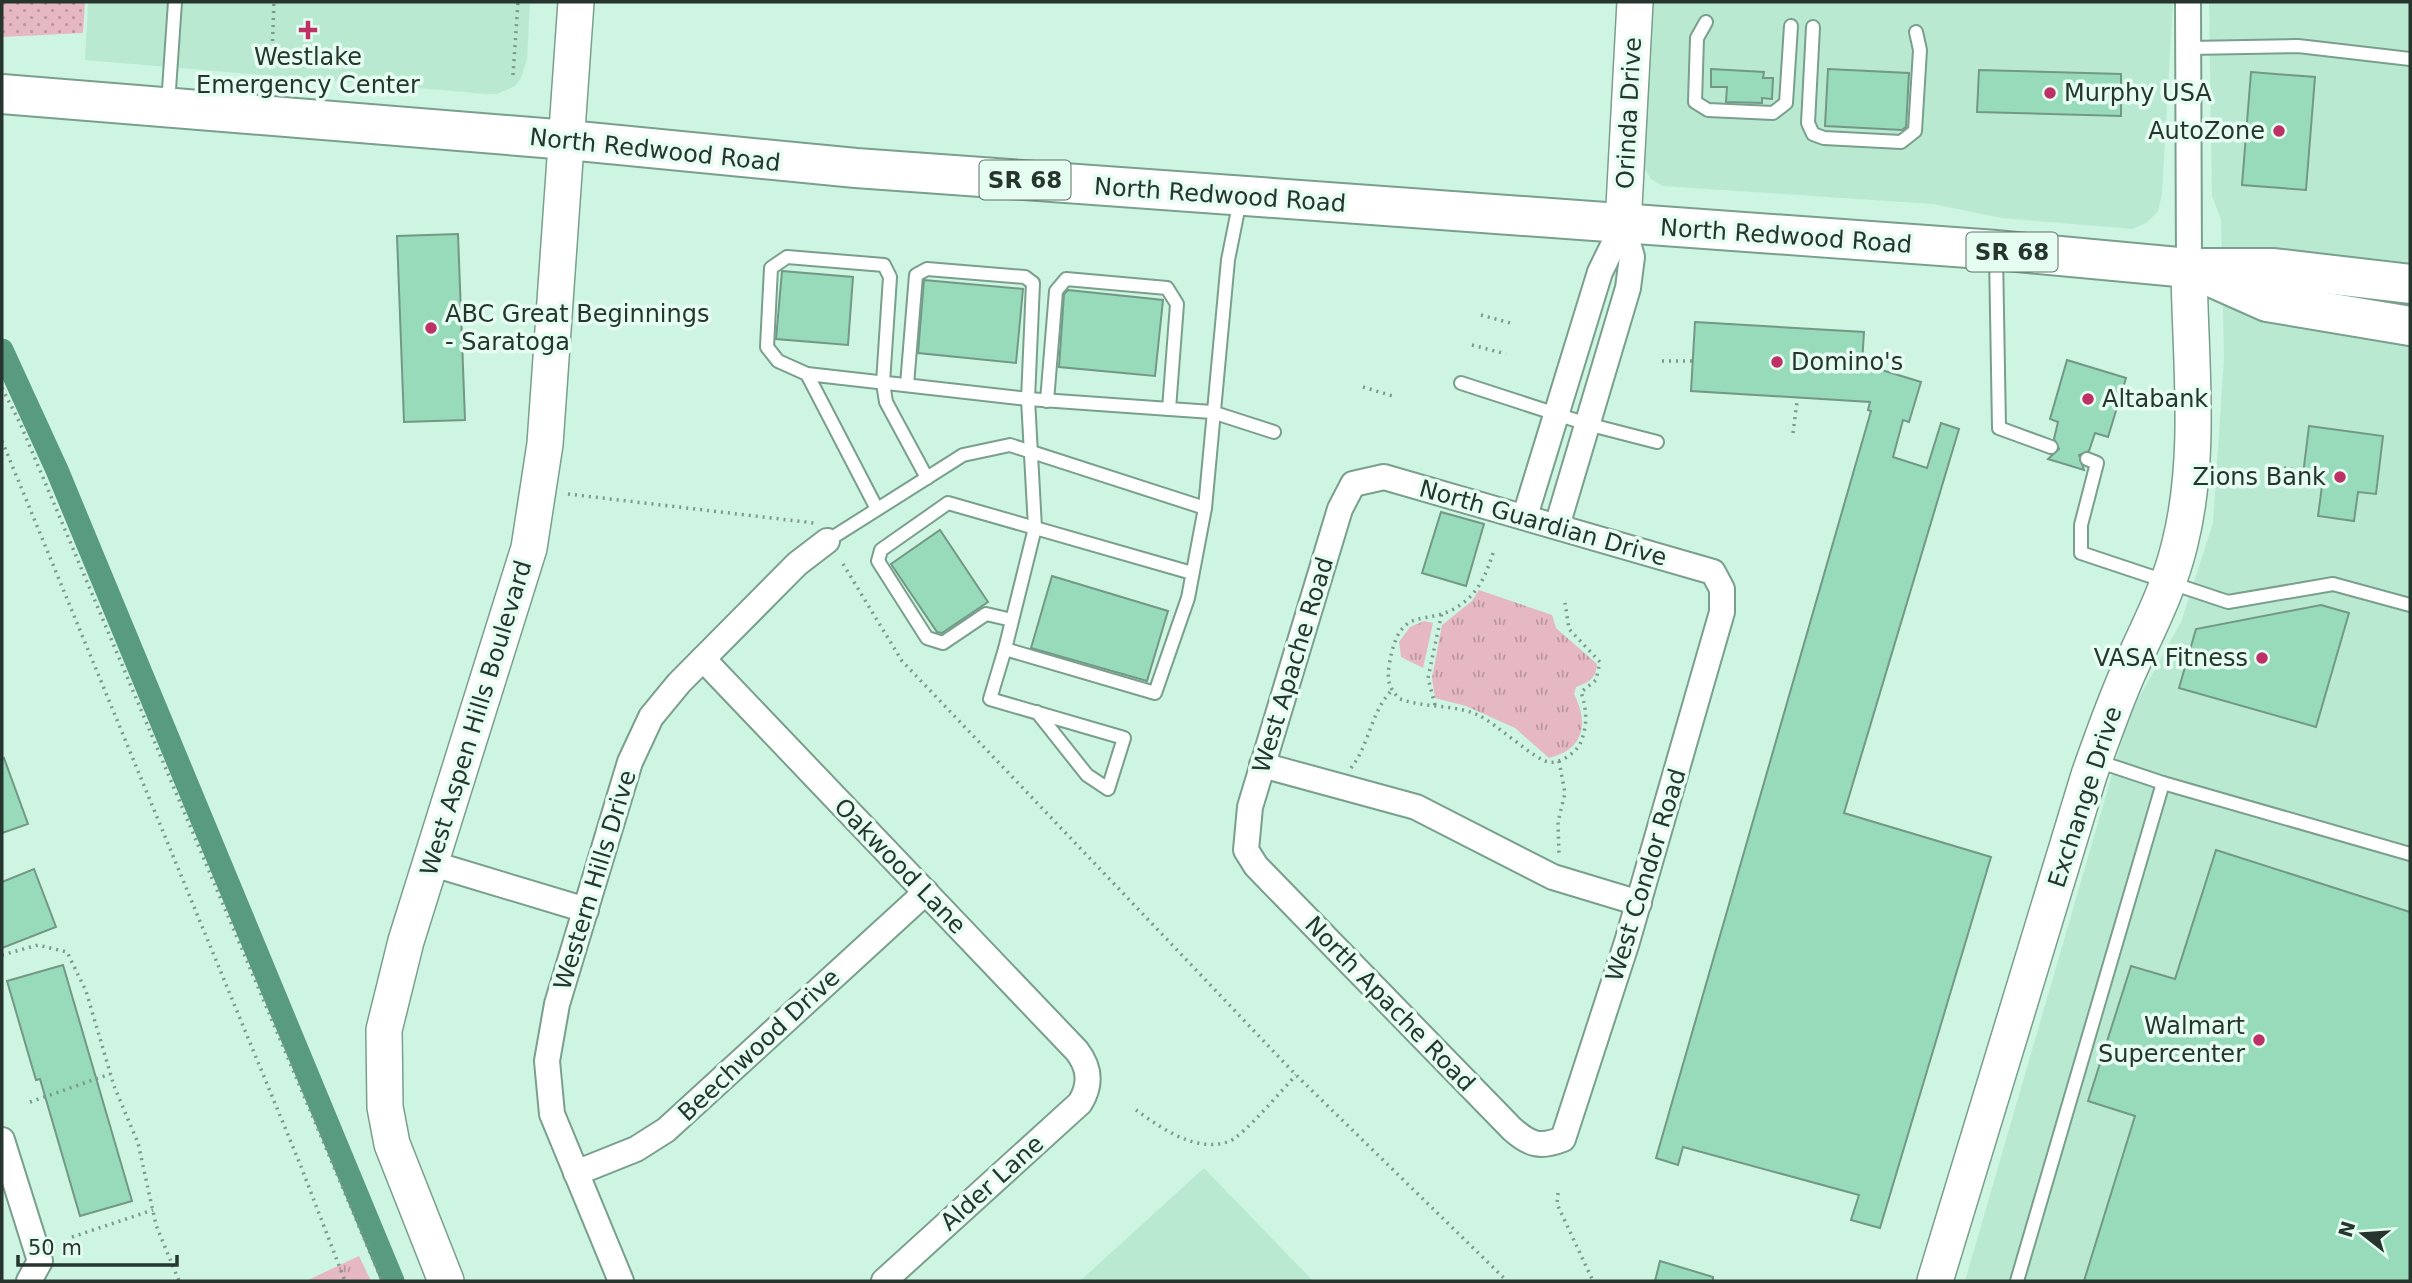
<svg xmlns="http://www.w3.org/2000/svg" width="2412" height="1283" font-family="'DejaVu Sans',sans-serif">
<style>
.built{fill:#bae9d2}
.grass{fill:url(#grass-dots)}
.park{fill:url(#park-tufts)}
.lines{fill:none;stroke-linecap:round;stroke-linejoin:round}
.canal{stroke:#599b7e;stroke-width:23}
.building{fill:#97dbbb;stroke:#739886;stroke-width:2}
.lane-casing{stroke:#799f8d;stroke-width:16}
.street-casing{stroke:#799f8d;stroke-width:28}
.secondary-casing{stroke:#799f8d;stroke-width:38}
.primary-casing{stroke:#799f8d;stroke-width:42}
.path{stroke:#7d998b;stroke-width:3.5;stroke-dasharray:2 5;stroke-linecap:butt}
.lane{stroke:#fff;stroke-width:12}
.street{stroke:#fff;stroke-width:24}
.secondary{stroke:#fff;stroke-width:35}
.primary{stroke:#fff;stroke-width:38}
.poi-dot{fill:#bd3166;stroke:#e6fef2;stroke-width:2.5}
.labels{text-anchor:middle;stroke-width:7;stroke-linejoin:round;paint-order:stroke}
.shield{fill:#e6fef2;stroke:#607169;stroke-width:2}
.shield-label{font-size:23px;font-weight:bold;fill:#26352e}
.poi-label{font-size:24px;fill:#26352e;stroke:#e6fef2;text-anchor:start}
.street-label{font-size:24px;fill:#26352e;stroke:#e6fef2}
</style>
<defs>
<pattern id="grass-dots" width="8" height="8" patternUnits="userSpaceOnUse" patternTransform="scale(1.75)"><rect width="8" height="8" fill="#e6b8c3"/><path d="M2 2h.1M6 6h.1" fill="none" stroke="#ba969f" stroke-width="1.8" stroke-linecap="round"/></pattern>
<pattern id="park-tufts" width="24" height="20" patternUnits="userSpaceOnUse" patternTransform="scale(1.75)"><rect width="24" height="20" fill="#e6b8c3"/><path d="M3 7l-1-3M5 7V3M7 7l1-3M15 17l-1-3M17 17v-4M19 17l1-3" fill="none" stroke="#ba969f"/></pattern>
</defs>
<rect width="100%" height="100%" fill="#cdf5e1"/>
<!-- built -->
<g class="built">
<path d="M88,2H530L527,59L521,78L515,86L497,94H487L85,60Z"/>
<path d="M1652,2H2173L2162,194L2158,211L2146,223L2132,229L2002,218L1933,204L1662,186L1650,178L1643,165Z"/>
<path d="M2209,2H2410V1281H1965L2129,716L2181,622L2213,523L2224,358L2221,219L2212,196Z"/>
<path d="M1204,1168L1313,1281H1080Z"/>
</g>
<!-- grass -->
<path class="grass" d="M2,2H85L83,33L2,37Z"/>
<!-- park -->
<g class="park">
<path d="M1479,590L1552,615L1556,628L1597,664C1596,679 1589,682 1576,687L1574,694C1589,723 1584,750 1549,758L1515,728L1466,706L1435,698L1432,678L1442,625L1472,601Z"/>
<path d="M1424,621L1433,623L1423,668L1401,657L1399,642L1410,627Z"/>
<path d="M359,1256L371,1281H306Z"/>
</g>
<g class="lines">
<!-- canal -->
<path class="canal" d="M2,350L57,470L393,1281"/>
</g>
<!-- building -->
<g class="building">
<path d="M1711,69L1764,72L1763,78H1773L1772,99L1762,98V103L1726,102L1727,87H1711Z"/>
<path d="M1828,69L1909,73L1906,127L1902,130L1825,126Z"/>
<path d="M1979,70L2121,74V116L1977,112Z"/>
<path d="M2251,72L2315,77L2306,190L2242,185Z"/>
<path d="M458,234L465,420L404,422L397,236Z"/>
<path d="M782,271L853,277L848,345L776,339Z"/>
<path d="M924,280L1023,289L1016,363L918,353Z"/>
<path d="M1068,290L1163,300L1155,376L1059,367L1064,294Z"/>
<path d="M1695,322L1864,332L1862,364L1921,382L1909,422L1903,420L1893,457L1927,468L1941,423L1959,429L1844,813L1991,857L1880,1228L1851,1220L1859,1195L1683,1147L1678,1165L1656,1158L1871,411L1868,410L1870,402L1691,391Z"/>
<path d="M2067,360L2126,378L2108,437L2095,433L2089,451L2079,455L2084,470L2048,459L2059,449L2054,439L2058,422L2050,419Z"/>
<path d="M2309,426L2383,436L2376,494L2358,492L2354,521L2318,516L2322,486L2302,483Z"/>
<path d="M1441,512L1484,524L1466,586L1422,573Z"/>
<path d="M940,530L988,602L942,633L937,632L891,564Z"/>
<path d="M1052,576L1168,611L1147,681L1031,648Z"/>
<path d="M2321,605L2349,613L2316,727L2179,688L2196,629Z"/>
<path d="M4,758L28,824L2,833V759Z"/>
<path d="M2216,850L2410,912V1281H2084L2135,1116L2088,1101L2131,966L2175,979Z"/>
<path d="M34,869L56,927L2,948V882Z"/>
<path d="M63,965L132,1201L80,1216L40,1079L36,1080L7,981Z"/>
<path d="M1660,1261L1713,1277V1281H1655Z"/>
</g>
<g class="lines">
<!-- lane casing -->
<g class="lane-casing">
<g id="lane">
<path d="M1706,22L1697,38L1695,102L1708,110L1773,113L1786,103L1791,26"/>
<path d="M1813,27L1808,123L1813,134L1824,138L1901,142L1915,131L1920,50L1916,32"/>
<path d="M2189,48L2298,46L2410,59"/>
<path d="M168,104L175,2"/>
<path d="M1996,254L1999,428L2051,447"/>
<path d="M807,374L877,509"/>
<path d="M1461,383L1587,424L1657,442"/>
<path d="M907,385L916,275L927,269L1025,277L1033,283L1028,399L807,374L778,361L767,347L771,268L787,257L884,265L890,277L883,383L886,402L927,478"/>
<path d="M1047,401L1056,291L1066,279L1167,288L1177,304L1169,409"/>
<path d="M2087,459L2097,463L2081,525V553L2228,602L2333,584L2410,605"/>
<path d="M1205,508L1188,598L1155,693L1005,649L1035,528L1028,399L1212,412L1274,432"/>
<path d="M827,541L963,455L1010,445L1205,508L1228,260L1240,200"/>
<path d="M1012,620L986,614L943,643L927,638L878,561L881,550L948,503L1192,573"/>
<path d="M1005,649L990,699L1124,738L1108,789L1087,775L1037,712"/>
<path d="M2097,761L2163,783"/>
<path d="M2017,1281L2163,783L2410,854"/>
</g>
</g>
<!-- street casing -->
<g class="street-casing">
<g id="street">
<path d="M2188,2L2189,268"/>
<path d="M1384,477L1713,572L1722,589V612L1627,942L1563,1139C1540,1148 1530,1145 1512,1129L1256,866L1246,850L1250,807L1340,509L1353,484Z"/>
<path d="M1525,516L1600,272L1623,225"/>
<path d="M1557,526L1628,288L1632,257L1623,225"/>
<path d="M703,659L1077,1051C1090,1068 1091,1085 1080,1103L884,1281"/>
<path d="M1262,765L1416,807L1553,877L1639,903"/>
<path d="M430,863L586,910"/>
<path d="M2,1140L40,1261L29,1281"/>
<path d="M576,1173L636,1149L666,1130L926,892"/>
<path d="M621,1281L552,1114L547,1061L557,1004L630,762L651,717L679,683L797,564L827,541"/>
</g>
</g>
<!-- secondary casing -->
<g class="secondary-casing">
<g id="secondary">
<path d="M1623,225L1635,2"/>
<path d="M446,1281L392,1144L385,1107L384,1030L406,941L529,548L545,444L576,2"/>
<path d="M1935,1281L2089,775C2102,738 2115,701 2131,666C2150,625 2170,586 2180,543C2202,455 2190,358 2189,268"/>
</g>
</g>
<!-- primary casing -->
<g class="primary-casing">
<g id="primary">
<path d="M2,94L568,140L856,168L1996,250L2189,268H2274L2410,284"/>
<path d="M2204,274L2267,302L2410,326"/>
</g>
</g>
<!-- path -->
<g class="path">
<path d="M272,55L274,2"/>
<path d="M513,75L518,2"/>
<path d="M1481,315L1514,324"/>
<path d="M1472,345L1506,354"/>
<path d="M1662,361H1693"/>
<path d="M1363,387L1396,397"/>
<path d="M2,388L20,423L382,1281"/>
<path d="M1793,433L1797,402"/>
<path d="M2,441L300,1164L345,1281"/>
<path d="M2284,468L2303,471"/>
<path d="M568,494L814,523"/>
<path d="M1493,553C1487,572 1480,590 1463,603C1427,631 1400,598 1389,666C1387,680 1389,689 1400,699C1425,708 1453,704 1478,715C1497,724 1536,761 1549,762C1560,764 1575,753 1580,744C1588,725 1587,711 1581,692L1596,680L1600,662L1569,629L1565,603"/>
<path d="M843,564L902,661L1296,1075L1507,1281"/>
<path d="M1435,705L1428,678L1442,612"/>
<path d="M1559,761L1565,793L1558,822L1559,855"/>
<path d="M1351,768C1370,744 1370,713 1392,690"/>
<path d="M2,955L38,945L67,952L86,991L114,1086L138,1143L156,1225L179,1281"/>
<path d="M30,1102L110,1074"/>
<path d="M1136,1110C1161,1128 1197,1154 1230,1141C1244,1135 1283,1089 1296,1075"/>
<path d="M1558,1193L1557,1204L1593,1281"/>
<path d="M72,1237L153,1210"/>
</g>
<!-- lane -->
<use href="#lane" class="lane"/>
<!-- street -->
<use href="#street" class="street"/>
<!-- secondary -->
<use href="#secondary" class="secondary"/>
<!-- primary -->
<use href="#primary" class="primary"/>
</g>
<!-- markers -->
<g class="poi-dot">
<path d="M304.5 19.5h7v7h7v7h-7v7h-7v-7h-7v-7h7z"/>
<circle cx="2050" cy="93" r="7"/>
<circle cx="2279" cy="131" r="7"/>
<circle cx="431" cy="328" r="7"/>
<circle cx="1777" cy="362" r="7"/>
<circle cx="2088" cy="399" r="7"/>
<circle cx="2340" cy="477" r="7"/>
<circle cx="2262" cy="658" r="7"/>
<circle cx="2259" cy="1040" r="7"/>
</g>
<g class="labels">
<!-- shield labels -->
<g class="shield">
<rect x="979.5" y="160.5" width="91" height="39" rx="5"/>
<rect x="1966.5" y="232.5" width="91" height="39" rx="5"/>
</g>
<g class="shield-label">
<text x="1025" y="188">SR 68</text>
<text x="2012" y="260">SR 68</text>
</g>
<!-- poi labels -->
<g class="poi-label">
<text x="308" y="65" text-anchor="middle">Westlake<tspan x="308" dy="28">Emergency Center</tspan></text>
<text x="2064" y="101">Murphy USA</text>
<text x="2265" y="139" text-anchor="end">AutoZone</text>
<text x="445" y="322">ABC Great Beginnings<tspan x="445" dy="28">- Saratoga</tspan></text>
<text x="1791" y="370">Domino's</text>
<text x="2102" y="407">Altabank</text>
<text x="2326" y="485" text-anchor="end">Zions Bank</text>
<text x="2248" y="666" text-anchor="end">VASA Fitness</text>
<text x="2245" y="1034" text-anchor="end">Walmart<tspan x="2245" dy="28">Supercenter</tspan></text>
</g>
<!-- street labels -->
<g class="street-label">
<text transform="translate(1629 113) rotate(-87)" y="8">Orinda Drive</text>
<text transform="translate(655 150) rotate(6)" y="8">North Redwood Road</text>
<text transform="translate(1220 195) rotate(4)" y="8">North Redwood Road</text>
<text transform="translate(1786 236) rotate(4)" y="8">North Redwood Road</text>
<text transform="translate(1543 523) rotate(16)" y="8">North Guardian Drive</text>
<text transform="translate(1293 665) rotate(-73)" y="8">West Apache Road</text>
<text transform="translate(476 718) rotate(-73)" y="8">West Aspen Hills Boulevard</text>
<text transform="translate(2085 797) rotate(-72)" y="8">Exchange Drive</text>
<text transform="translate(900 866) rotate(46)" y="8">Oakwood Lane</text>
<text transform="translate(1646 875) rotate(-73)" y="8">West Condor Road</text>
<text transform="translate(595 880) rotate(-73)" y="8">Western Hills Drive</text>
<text transform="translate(1390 1004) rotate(46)" y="8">North Apache Road</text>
<text transform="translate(759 1045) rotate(-43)" y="8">Beechwood Drive</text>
<text transform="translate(992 1183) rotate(-42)" y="8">Alder Lane</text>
</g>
</g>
<!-- border -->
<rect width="2412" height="1283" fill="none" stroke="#26352e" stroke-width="7"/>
<!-- north arrow -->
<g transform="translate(2363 1234) rotate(287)" stroke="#e6fef2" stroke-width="5" paint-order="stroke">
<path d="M0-5L12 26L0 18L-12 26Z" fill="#26352e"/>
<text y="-10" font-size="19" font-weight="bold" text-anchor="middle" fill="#26352e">N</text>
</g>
<!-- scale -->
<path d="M18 1255v10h159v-10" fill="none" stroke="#26352e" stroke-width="3.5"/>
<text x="28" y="1255" font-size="21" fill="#26352e" stroke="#e6fef2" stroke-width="5" paint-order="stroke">50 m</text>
</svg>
